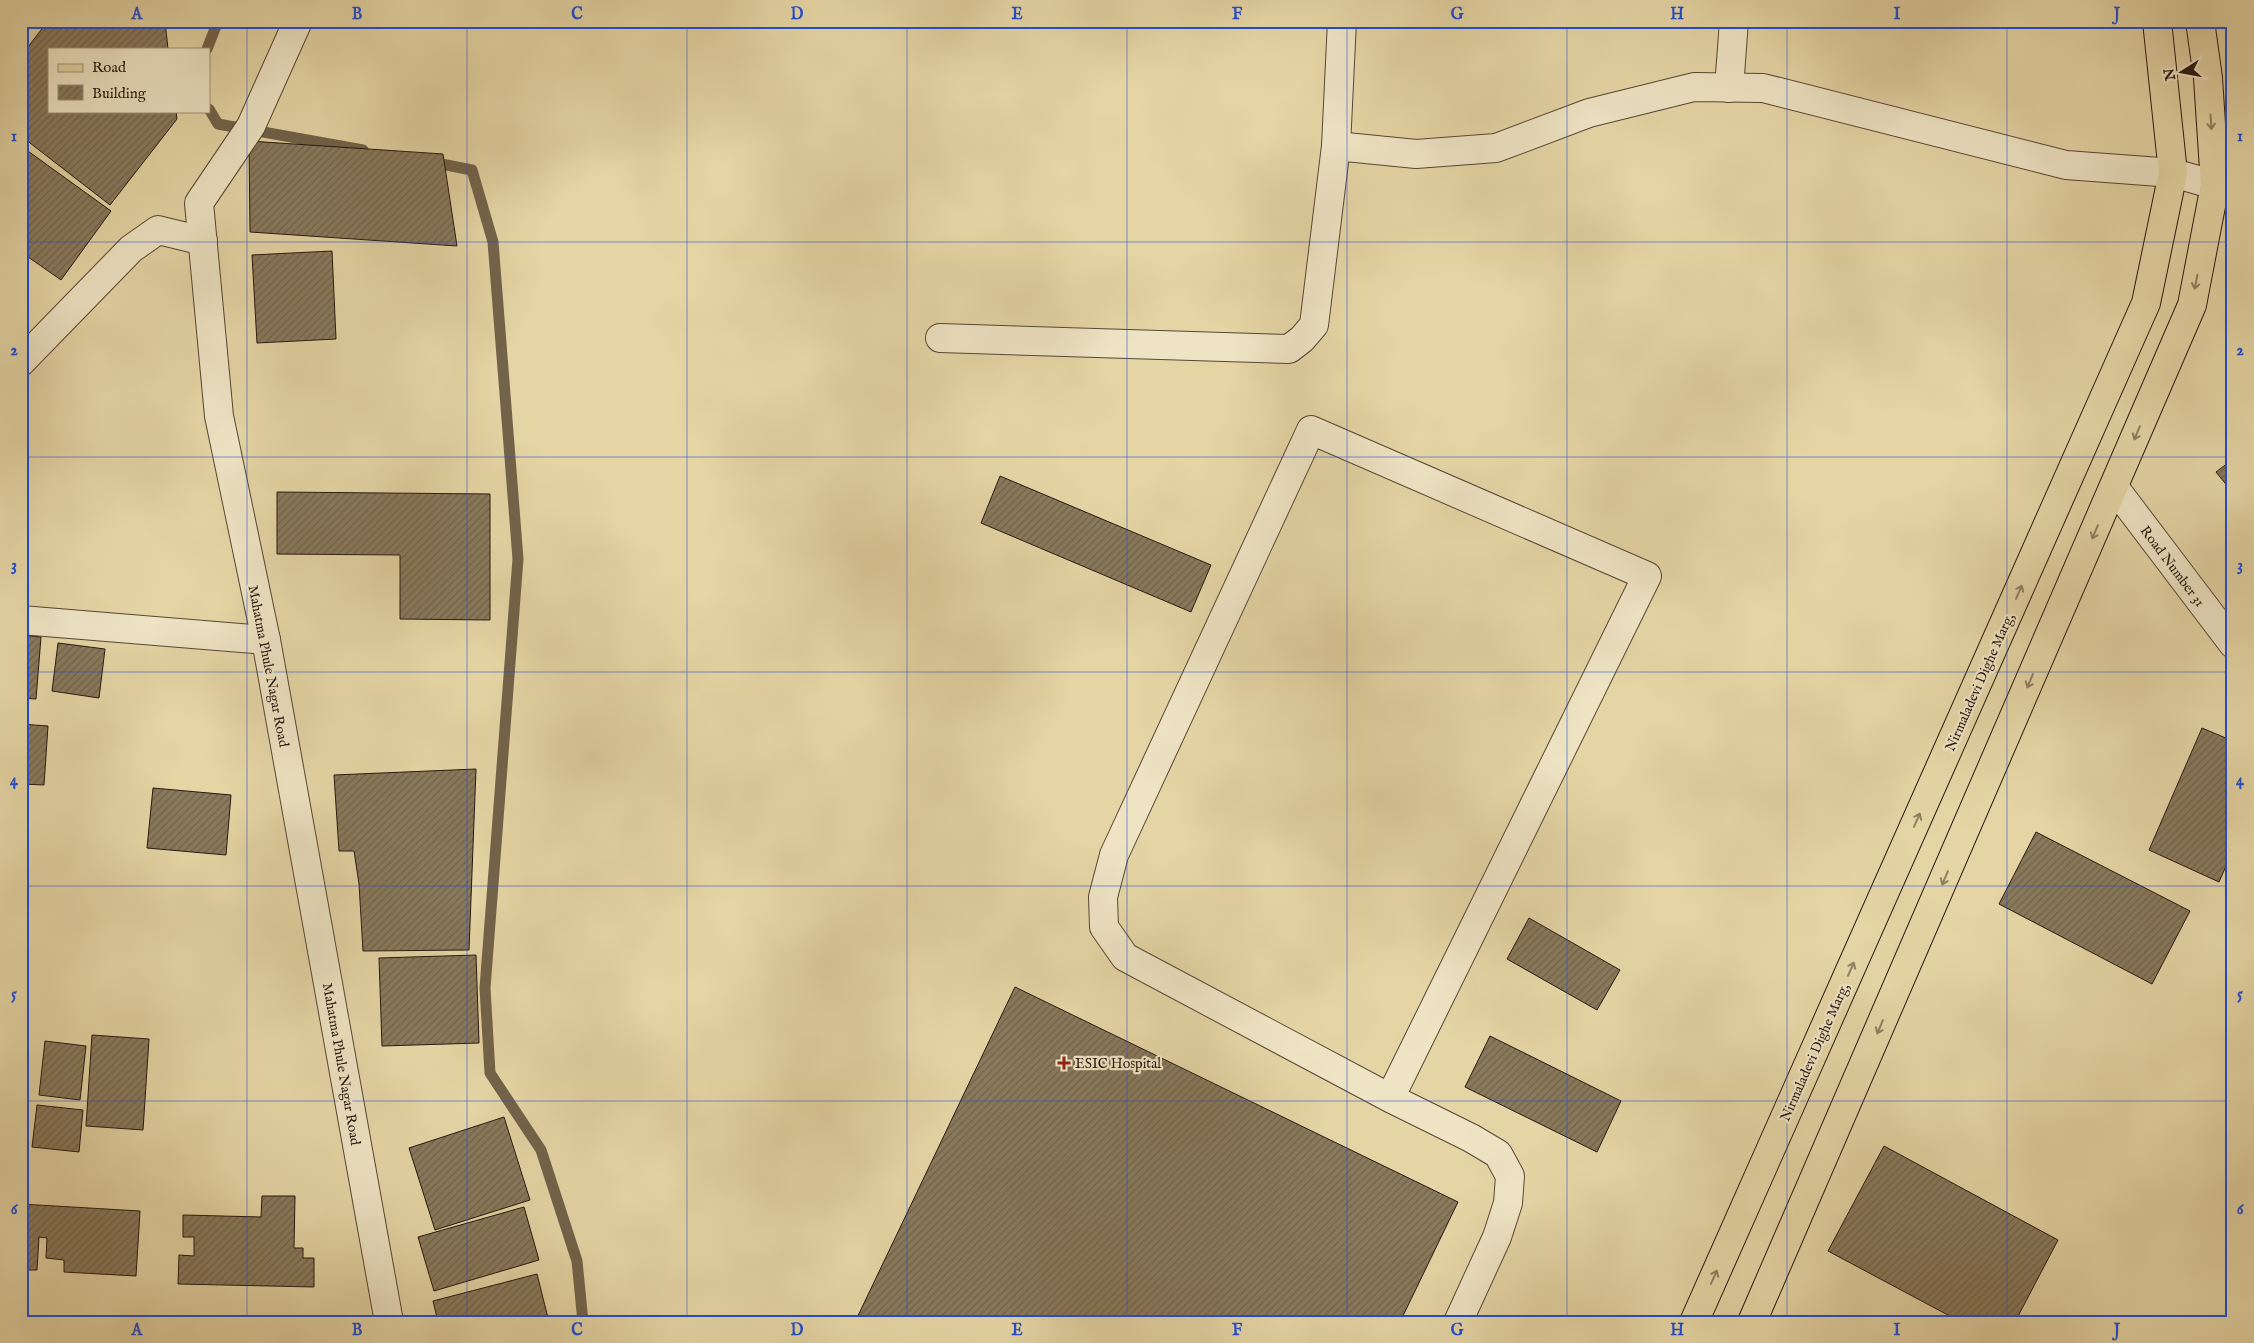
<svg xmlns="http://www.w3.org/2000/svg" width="2254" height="1343" font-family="'IM FELL English',serif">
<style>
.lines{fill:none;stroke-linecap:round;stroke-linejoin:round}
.stream{stroke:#72634a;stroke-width:11}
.building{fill:url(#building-hatch);stroke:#26180f}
.minor-casing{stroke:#564734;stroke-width:30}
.major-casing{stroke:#26180f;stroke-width:30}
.minor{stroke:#eee4c4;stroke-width:28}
.major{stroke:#e5d5a5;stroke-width:28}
.oneway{stroke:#8f8062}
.grid{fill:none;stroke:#1d4ed8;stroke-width:1;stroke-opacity:0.55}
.poi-dot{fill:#8f2418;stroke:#eee4c4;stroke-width:2}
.labels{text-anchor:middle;stroke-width:4.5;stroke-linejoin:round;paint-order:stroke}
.street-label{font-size:14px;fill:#26180f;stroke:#eee4c4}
.poi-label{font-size:14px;fill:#26180f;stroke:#eee4c4;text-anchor:start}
.neatline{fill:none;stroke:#1d4ed8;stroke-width:2}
.grid-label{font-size:16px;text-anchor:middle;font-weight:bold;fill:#1d4ed8}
</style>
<defs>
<pattern id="building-hatch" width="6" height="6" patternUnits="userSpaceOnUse" patternTransform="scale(1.25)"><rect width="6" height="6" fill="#897a5d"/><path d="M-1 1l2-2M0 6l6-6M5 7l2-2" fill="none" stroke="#70634b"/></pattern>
</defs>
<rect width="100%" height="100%" fill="#e5d5a5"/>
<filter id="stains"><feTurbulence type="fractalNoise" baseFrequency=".004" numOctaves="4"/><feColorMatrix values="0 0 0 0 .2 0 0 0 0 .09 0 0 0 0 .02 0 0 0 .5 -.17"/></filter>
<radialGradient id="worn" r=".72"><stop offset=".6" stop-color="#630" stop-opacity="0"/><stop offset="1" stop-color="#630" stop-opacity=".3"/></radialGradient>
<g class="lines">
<!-- stream -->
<g class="stream">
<path d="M207,49L218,21"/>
<path d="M209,109L218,124L363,150"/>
<path d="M431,162L472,170L493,242L518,559L485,988L490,1073L541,1150L577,1261L583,1322"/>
</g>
</g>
<!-- building -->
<g class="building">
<path d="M48,21H165L168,49H49V111H176L177,119L110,205L21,136V56Z"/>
<path d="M249,141L443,154L457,246L250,232Z"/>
<path d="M21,146L111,211L61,280L21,252Z"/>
<path d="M332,251L336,339L257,343L252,255Z"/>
<path d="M2233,459V493L2216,472Z"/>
<path d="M1000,476L1211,565L1191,612L981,523Z"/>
<path d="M277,492L490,494V620L400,619V555L277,554Z"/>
<path d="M21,635L41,637L36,699L21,698Z"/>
<path d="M58,643L105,649L99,698L52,691Z"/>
<path d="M21,724L48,726L44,785L21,784Z"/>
<path d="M2202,728L2233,741V850L2219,882L2149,850Z"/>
<path d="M476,769L469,950L363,951L359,884L354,851H339L334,775Z"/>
<path d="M153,788L231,795L226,855L147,848Z"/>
<path d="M2036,832L2190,911L2152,984L1999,904Z"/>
<path d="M1529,918L1620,970L1597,1010L1507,959Z"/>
<path d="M476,955L479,1043L382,1046L379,958Z"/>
<path d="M1015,987L1458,1202L1400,1322H855Z"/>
<path d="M92,1035L149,1039L143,1130L86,1126Z"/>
<path d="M1490,1036L1621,1101L1597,1152L1465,1087Z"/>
<path d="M45,1041L86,1046L80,1100L39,1095Z"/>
<path d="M37,1105L83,1110L79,1152L32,1147Z"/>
<path d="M504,1117L530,1200L435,1230L409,1148Z"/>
<path d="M1884,1146L2058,1240L2015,1322H1961L1828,1251Z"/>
<path d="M262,1196H295L294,1248H303V1258H314V1287L178,1284L179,1255L194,1256V1237H183V1215L261,1217Z"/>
<path d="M21,1204L140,1211L136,1276L64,1272V1260L46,1258L47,1238L39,1237L37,1270H21Z"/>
<path d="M524,1207L539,1260L434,1291L418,1237Z"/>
<path d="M537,1274L549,1322H438L433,1301Z"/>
</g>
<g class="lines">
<!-- minor casing -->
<g class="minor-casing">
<g id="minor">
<path d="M298,21L251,126L199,203L219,416L266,640L389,1322"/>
<path d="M1729,88L1734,21"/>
<path d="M1336,146L1416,154L1496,148L1589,113L1694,87L1763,88L2066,165L2173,173L2215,185L2233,178"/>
<path d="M940,338L1289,349L1302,339L1314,325L1336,146L1342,21"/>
<path d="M21,362L131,249L158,230L203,241"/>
<path d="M2114,487L2233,644"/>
<path d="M21,620L266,640"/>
<path d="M1390,1098L1647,576L1311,430L1114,855L1103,897L1104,927L1125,957L1390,1098L1471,1138L1498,1154L1510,1176L1508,1203L1497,1237L1458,1322"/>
</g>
</g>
<!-- major casing -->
<g class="major-casing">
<g id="major">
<path d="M1694,1322L2146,303L2173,173L2157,21"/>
<path d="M1752,1322L2192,305L2215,185L2208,78L2200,21"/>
</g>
</g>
<!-- minor -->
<use href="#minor" class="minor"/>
<!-- major -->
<use href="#major" class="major"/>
</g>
<!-- one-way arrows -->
<defs><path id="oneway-shaft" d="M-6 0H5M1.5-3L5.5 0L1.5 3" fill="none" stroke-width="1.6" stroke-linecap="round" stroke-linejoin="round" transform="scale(1.25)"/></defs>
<g class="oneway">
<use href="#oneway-shaft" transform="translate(2211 122) rotate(86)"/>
<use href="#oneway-shaft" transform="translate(2196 282) rotate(101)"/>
<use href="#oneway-shaft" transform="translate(2137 433) rotate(113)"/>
<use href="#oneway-shaft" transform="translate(2095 532) rotate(113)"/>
<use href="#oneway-shaft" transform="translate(2019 592) rotate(-66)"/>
<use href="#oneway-shaft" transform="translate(2030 681) rotate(113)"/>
<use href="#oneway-shaft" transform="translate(1917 820) rotate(-66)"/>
<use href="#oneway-shaft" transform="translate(1945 878) rotate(113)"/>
<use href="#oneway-shaft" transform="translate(1851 969) rotate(-66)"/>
<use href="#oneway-shaft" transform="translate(1880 1027) rotate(113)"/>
<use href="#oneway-shaft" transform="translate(1714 1277) rotate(-66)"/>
</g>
<!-- grid -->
<path class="grid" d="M247,21V1322M467,21V1322M687,21V1322M907,21V1322M1127,21V1322M1347,21V1322M1567,21V1322M1787,21V1322M2007,21V1322M21,242H2233M21,457H2233M21,672H2233M21,886H2233M21,1101H2233"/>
<!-- markers -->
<path class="poi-dot" d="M1061.5 1055.5h5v5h5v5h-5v5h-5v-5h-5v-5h5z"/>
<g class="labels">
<!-- street labels -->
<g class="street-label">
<text transform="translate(2173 566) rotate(53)" y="5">Road Number 31</text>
<text transform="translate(269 666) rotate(79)" y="5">Mahatma Phule Nagar Road</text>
<text transform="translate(1979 682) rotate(-66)" y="5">Nirmaladevi Dighe Marg,</text>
<text transform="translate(1814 1052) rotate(-66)" y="5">Nirmaladevi Dighe Marg,</text>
<text transform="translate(342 1064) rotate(80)" y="5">Mahatma Phule Nagar Road</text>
</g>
<!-- poi labels -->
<g class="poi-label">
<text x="1075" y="1068">ESIC Hospital</text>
</g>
</g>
<!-- margin -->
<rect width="2254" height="1343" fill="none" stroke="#e5d5a5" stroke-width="55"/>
<!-- legend -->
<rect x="48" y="48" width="162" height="65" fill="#eee4c4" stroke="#9e927c"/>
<rect x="58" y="64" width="25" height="8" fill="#e5d5a5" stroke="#9e927c"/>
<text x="92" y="72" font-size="15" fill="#26180f">Road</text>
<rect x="58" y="85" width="25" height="15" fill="url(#building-hatch)" stroke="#9e927c"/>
<text x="92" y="98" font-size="15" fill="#26180f">Building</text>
<!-- north arrow -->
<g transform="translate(2182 72) rotate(259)" stroke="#eee4c4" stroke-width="4" paint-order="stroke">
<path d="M0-4L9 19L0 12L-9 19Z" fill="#26180f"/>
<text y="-8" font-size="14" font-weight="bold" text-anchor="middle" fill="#26180f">N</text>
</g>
<rect x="28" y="28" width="2198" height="1288" class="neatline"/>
<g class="grid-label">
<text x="137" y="19">A</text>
<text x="357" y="19">B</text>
<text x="577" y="19">C</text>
<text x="797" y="19">D</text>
<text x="1017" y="19">E</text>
<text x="1237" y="19">F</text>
<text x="1457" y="19">G</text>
<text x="1677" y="19">H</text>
<text x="1897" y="19">I</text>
<text x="2117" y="19">J</text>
<text x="14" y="141">1</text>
<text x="2240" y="141">1</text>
<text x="14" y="355">2</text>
<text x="2240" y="355">2</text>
<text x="14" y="570">3</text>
<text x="2240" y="570">3</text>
<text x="14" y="785">4</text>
<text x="2240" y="785">4</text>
<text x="14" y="999">5</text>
<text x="2240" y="999">5</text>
<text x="14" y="1214">6</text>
<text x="2240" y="1214">6</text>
<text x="137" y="1335">A</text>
<text x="357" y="1335">B</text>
<text x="577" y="1335">C</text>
<text x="797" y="1335">D</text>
<text x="1017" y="1335">E</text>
<text x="1237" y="1335">F</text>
<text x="1457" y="1335">G</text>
<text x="1677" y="1335">H</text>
<text x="1897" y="1335">I</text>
<text x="2117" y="1335">J</text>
</g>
<rect width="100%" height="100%" filter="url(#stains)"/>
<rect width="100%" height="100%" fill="url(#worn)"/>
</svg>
